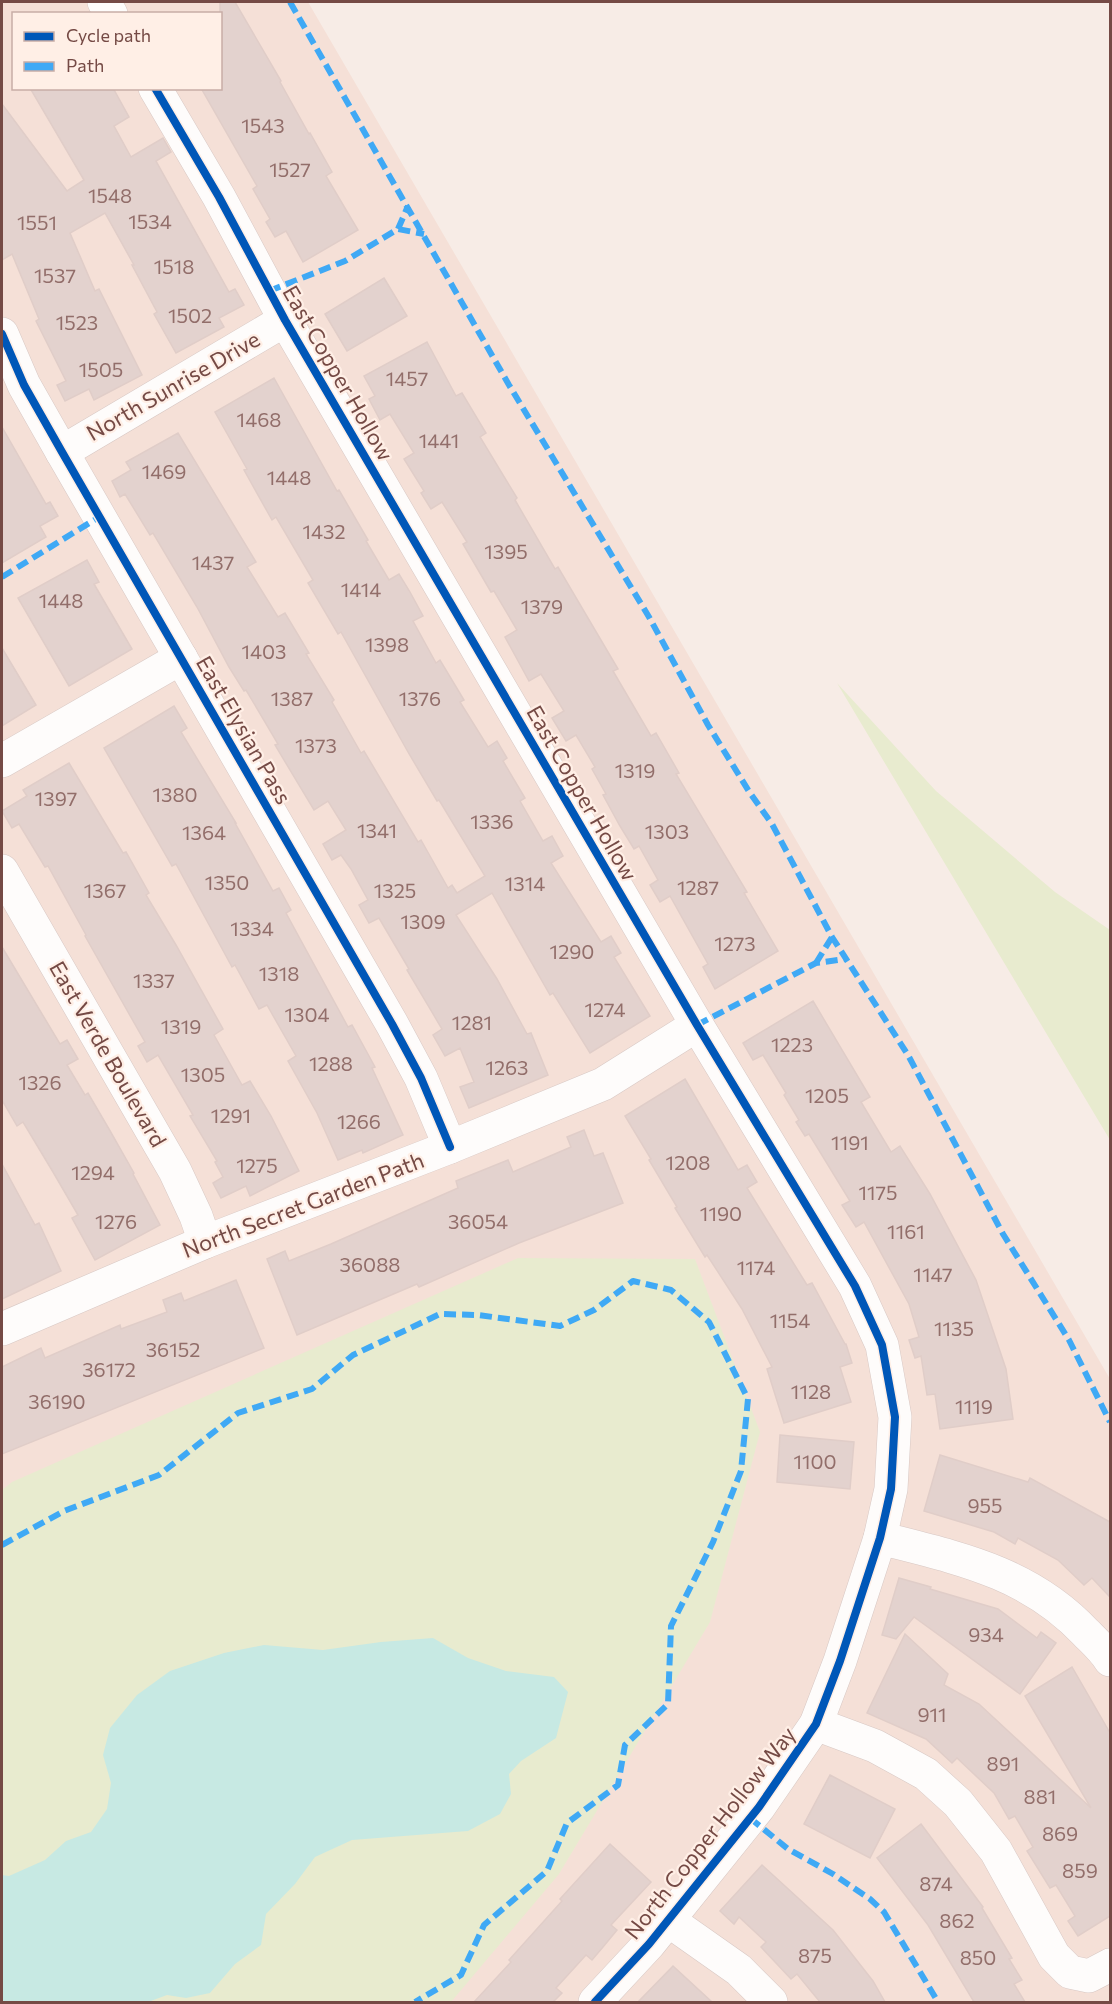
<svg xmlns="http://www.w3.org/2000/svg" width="1112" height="2004" font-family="Commissioner,sans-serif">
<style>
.residential{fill:#f5e0d7;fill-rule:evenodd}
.green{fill:#e8ebcf}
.water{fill:#c7e9e3}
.building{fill:#e3d2ce;stroke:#e0cdc8;stroke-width:1.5}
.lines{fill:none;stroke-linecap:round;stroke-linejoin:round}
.minor-casing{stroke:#d8c8c4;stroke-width:34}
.minor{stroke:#fefcfb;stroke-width:33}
.quiet{stroke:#3fa9f5;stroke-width:6;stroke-dasharray:12 6;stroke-linecap:butt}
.cycleway-casing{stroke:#ffefe6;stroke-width:11}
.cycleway{stroke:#0057b8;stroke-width:8}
.labels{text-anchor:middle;stroke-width:4.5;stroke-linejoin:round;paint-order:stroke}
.number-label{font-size:20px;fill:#926e6a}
.street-label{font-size:22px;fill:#754a45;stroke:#ffefe6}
</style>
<rect width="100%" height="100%" fill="#f7ece6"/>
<!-- residential -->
<path class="residential" d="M2,2H308L1110,1379V2002H2ZM14,14H220V88H14Z"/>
<!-- green -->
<g class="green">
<path d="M837,683L936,791L1055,892L1110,930V1140Z"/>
<path d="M518,1258L695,1259L760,1432L710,1622L559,1874L451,2002H2V1490L12,1482Z"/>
</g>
<!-- water -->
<path class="water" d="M433,1638L468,1658L506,1671L554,1677L568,1692L556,1738L521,1761L509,1774L511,1794L500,1814L468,1831L352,1840L315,1857L295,1884L266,1914L261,1945L235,1964L210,1993L186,1998L167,1995L148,2002H2V1875L9,1876L45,1860L66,1841L91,1832L107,1809L111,1783L103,1755L110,1728L137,1695L170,1671L224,1653L264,1645L323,1650L381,1642Z"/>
<!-- building -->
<g class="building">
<path d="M220,2H235L281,81L280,82L309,134L310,133L332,172L326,176L358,230L303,262L286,231L275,237L266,222L270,219L253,189L257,186L201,88H220Z"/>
<path d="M30,88H113L129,117L114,126L131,157L163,138L171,152L156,161L229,292L235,289L244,305L219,318L224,327L176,353L154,314L157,312L132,265H134L105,213L70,233L95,291L99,289L142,375L94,400L89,389L65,401L57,385L66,381L36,321L39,319L12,254L2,260V104L67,191L84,180Z"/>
<path d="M384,278L407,316L347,351L325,314Z"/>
<path d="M427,342L456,396L462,393L486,433L480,437L517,498L515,500L555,569L558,567L618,669L613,671L651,736L656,733L679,773L676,774L747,892L744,893L778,951L715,989L703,967L708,964L670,896L660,902L650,885L658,880L639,846L634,849L620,826L603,795L606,794L592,769L595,767L576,735L566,741L552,718L564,711L541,674L529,681L505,637L517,630L494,591L491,592L463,544L467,542L442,502L431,509L421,493L424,491L404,459L414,453L390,414L380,420L369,399L375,396L364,376Z"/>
<path d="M274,378L337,491L339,490L368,540L366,541L389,580L399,574L410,592L423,616L413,621L436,663L440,660L464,700L460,702L488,747L497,741L507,758L503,761L525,798L520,801L543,841L552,836L563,856L551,863L601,942L611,936L621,953L614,957L650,1016L590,1053L553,993L550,995L492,893L456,915L497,979L527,1034L531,1033L548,1075L469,1108L460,1087L474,1082L460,1048L445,1056L433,1035L442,1029L407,970L409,969L379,918L369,923L359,905L368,900L351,869L341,855L332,860L323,844L346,830L328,801L314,810L275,745L278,744L246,690L244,691L229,667L197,607L153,533L150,535L125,494L120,497L112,481L131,470L126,462L178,433L256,562L247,567L278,617L285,613L309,653L306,654L334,700L332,702L361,753L364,751L418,842L421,840L448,888L452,885L457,893L485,876L439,800L437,801L408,752L341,632L338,634L308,583L313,580L276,517L272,520L244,470L247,469L215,412Z"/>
<path d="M2,427L46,504L50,502L58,516L40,526L46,537L2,563Z"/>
<path d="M87,560L99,582L94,584L132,649L69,686L18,598Z"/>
<path d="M2,648L36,705L2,726Z"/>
<path d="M174,706L187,728L181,732L236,823H235L273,891L279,888L291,910L286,913L348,1027L352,1025L375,1067L372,1068L403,1135L363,1153L362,1150L338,1160L317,1113L288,1061L296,1056L267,1005L259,1009L235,965L232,967L176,864L172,866L104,748Z"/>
<path d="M69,763L123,853L126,852L149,893L146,895L176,945L223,1029L214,1035L242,1085L250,1081L271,1116L299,1171L250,1196L246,1186L221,1198L213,1183L223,1177L215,1162L217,1161L190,1116L193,1115L158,1055L147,1062L138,1046L145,1042L85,936L86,935L48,866L45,867L19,824L12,828L2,811L27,796L23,790Z"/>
<path d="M2,947L60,1044L67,1040L78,1059L67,1065L85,1095L88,1093L109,1129L134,1173L133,1174L160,1225L95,1260L72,1218L78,1215L53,1172L23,1122L17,1126L2,1100Z"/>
<path d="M813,1001L870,1097L861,1102L891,1152L900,1146L930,1194L976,1280L1006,1369L1013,1419L940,1429L935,1394L927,1395L921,1356L915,1358L909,1340L919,1337L909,1304L864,1222L856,1227L842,1205L850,1201L809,1134L805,1136L796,1122L799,1120L784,1095L786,1093L763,1055L753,1060L743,1043Z"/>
<path d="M685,1079L738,1170L747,1165L757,1182L747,1188L807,1285L812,1283L845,1344H846L852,1363L840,1367L851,1402L784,1423L767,1369L772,1367L742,1309L707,1255L705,1257L675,1208L677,1207L649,1160L651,1159L625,1116Z"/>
<path d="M584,1130L594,1156L603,1153L623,1203L519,1243L419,1287L417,1284L297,1335L267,1259L285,1251L289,1261L331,1244L458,1188L456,1181L508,1160L513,1172L571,1147L567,1137Z"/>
<path d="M2,1164L35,1225L39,1223L61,1271L2,1299Z"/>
<path d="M236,1280L264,1348L2,1454V1367L41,1348L45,1358L120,1325L121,1329L167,1312L163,1300L181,1293L184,1301Z"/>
<path d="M780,1435L854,1442L850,1489L777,1482Z"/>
<path d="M940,1455L1028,1482L1030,1478L1110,1522V1597L1092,1578L1084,1585L1058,1560L1018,1538L1015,1544L994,1532L924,1511Z"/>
<path d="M899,1578L931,1587L930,1589L998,1609L1037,1638L1041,1632L1056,1643L1020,1694L914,1617L896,1639L882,1635Z"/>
<path d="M905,1634L948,1674L944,1685L979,1704L1091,1808L1025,1696L1072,1667L1110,1733V1916L1078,1936L1068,1921L1075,1916L1056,1885L1050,1888L1027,1851L1033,1847L1015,1816L1009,1819L994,1793L957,1758L952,1763L926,1739L867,1713Z"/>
<path d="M830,1775L895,1809L870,1858L804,1824Z"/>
<path d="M921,1824L983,1907L982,1908L1012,1958L1009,1959L1022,1980L1014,1984L1025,2002H974L928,1925L877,1858Z"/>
<path d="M610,1844L651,1882L611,1925L617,1930L603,1947L592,1960L586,1955L556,1988L562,1993L553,2002H474L511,1962L509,1960L562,1901L560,1899Z"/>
<path d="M762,1865L833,1930L873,1981L885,2002H820L797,1974L791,1979L761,1947L766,1942L739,1917L734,1924L720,1911Z"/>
<path d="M673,1966L712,2002H638Z"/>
</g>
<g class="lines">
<!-- minor casing -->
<g class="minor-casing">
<g id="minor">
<path d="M104,2L111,14"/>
<path d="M155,88L219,197L285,320L697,1025L855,1286L882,1345L895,1417L891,1489L880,1538L840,1661L816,1724L759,1807L649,1944L595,2002"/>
<path d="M2,334L24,385L62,452L392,1024L421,1078L450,1147"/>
<path d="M62,452L285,320"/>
<path d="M2,761L181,658"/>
<path d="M2,871L175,1171L196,1216L205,1242"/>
<path d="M2,1329L205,1242L450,1147L603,1084L697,1025"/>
<path d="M880,1538C958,1558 1029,1572 1086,1633C1095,1642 1104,1650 1110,1660"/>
<path d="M816,1724L875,1746L926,1774L958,1803L996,1851L1054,1956L1070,1972L1089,1976L1110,1965"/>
<path d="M668,1920L739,1970L771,2002"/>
</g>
</g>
<!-- minor -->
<use href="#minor" class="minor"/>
<!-- quiet -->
<g class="quiet">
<path d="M290,2L509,385L649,617L708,725L750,793L772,824L832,937L908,1055L1003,1234L1069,1340L1110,1422"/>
<path d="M398,229L408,206"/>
<path d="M269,291L345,261L398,229L424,234"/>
<path d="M2,577L99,517"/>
<path d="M816,963L832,937"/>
<path d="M697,1025L816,963L845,959"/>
<path d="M2,1545L64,1511L159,1475L238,1413L312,1389L353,1355L440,1314L478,1315L560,1326L594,1310L633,1281L671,1290L709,1322L748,1399L741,1471L713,1542L671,1626L668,1704L625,1745L618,1785L567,1823L547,1871L484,1925L461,1975L415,2002"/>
<path d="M750,1818L788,1849L833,1874L870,1899L884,1912L938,2002"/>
</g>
<!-- cycleway casing -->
<g class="cycleway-casing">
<g id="cycleway">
<path d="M155,88L219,197L285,320L697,1025L855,1286L882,1345L895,1417L891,1489L880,1538L840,1661L816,1724L759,1807L649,1944L595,2002"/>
<path d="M2,334L24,385L62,452L392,1024L421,1078L450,1147"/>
</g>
</g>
<!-- cycleway -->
<use href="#cycleway" class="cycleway"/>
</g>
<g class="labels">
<!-- number labels -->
<g class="number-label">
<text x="263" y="133">1543</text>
<text x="290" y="177">1527</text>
<text x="110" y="203">1548</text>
<text x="150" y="229">1534</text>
<text x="37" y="230">1551</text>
<text x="174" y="274">1518</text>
<text x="55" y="283">1537</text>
<text x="190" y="323">1502</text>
<text x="77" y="330">1523</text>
<text x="101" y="377">1505</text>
<text x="407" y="386">1457</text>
<text x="259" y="427">1468</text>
<text x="439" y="448">1441</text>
<text x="164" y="479">1469</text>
<text x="289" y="485">1448</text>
<text x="324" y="539">1432</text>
<text x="506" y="559">1395</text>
<text x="213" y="570">1437</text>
<text x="361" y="597">1414</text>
<text x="61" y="608">1448</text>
<text x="542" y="614">1379</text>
<text x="387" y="652">1398</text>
<text x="264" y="659">1403</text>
<text x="292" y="706">1387</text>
<text x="420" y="706">1376</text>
<text x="316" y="753">1373</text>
<text x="635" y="778">1319</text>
<text x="175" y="802">1380</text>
<text x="56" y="806">1397</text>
<text x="492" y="829">1336</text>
<text x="377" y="838">1341</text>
<text x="667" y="839">1303</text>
<text x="204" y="840">1364</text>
<text x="227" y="890">1350</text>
<text x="525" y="891">1314</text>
<text x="698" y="895">1287</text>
<text x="105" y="898">1367</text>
<text x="395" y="898">1325</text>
<text x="423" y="929">1309</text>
<text x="252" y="936">1334</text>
<text x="735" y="951">1273</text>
<text x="572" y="959">1290</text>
<text x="279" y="981">1318</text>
<text x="154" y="988">1337</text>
<text x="605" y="1017">1274</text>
<text x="307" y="1022">1304</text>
<text x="472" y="1030">1281</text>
<text x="181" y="1034">1319</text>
<text x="792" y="1052">1223</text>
<text x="331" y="1071">1288</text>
<text x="507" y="1075">1263</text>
<text x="203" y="1082">1305</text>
<text x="40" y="1090">1326</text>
<text x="827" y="1103">1205</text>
<text x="231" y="1123">1291</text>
<text x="359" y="1129">1266</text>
<text x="850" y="1150">1191</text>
<text x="688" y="1170">1208</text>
<text x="257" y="1173">1275</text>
<text x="93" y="1180">1294</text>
<text x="878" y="1200">1175</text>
<text x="721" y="1221">1190</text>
<text x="116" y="1229">1276</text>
<text x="478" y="1229">36054</text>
<text x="906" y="1239">1161</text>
<text x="370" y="1272">36088</text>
<text x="756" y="1275">1174</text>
<text x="933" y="1282">1147</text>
<text x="790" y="1328">1154</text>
<text x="954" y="1336">1135</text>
<text x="173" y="1357">36152</text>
<text x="109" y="1377">36172</text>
<text x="811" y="1399">1128</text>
<text x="57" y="1409">36190</text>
<text x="974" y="1414">1119</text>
<text x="815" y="1469">1100</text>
<text x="985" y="1513">955</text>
<text x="986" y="1642">934</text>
<text x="932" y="1722">911</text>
<text x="1003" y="1771">891</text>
<text x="1040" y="1804">881</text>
<text x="1060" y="1841">869</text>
<text x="1080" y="1878">859</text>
<text x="936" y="1891">874</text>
<text x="957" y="1928">862</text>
<text x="815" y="1963">875</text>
<text x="978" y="1965">850</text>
</g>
<!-- street labels -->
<g class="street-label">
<text transform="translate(338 373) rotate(60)" y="8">East Copper Hollow</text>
<text transform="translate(173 386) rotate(-30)" y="8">North Sunrise Drive</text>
<text transform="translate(244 730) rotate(60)" y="8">East Elysian Pass</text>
<text transform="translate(582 793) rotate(60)" y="8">East Copper Hollow</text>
<text transform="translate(108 1054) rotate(60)" y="8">East Verde Boulevard</text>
<text transform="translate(303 1205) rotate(-21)" y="8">North Secret Garden Path</text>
<text transform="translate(710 1833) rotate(-52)" y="8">North Copper Hollow Way</text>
</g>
</g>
<!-- border -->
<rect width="1112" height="2004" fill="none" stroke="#754a45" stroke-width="6"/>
<!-- legend -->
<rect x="12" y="12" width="210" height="78" fill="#ffefe6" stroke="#c8ada6" stroke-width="1.5"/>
<rect x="24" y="32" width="30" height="9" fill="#0057b8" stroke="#c8ada6" stroke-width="1.5"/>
<text x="66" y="42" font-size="18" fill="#754a45">Cycle path</text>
<rect x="24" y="62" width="30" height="9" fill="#3fa9f5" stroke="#c8ada6" stroke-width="1.5"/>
<text x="66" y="72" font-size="18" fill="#754a45">Path</text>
</svg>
